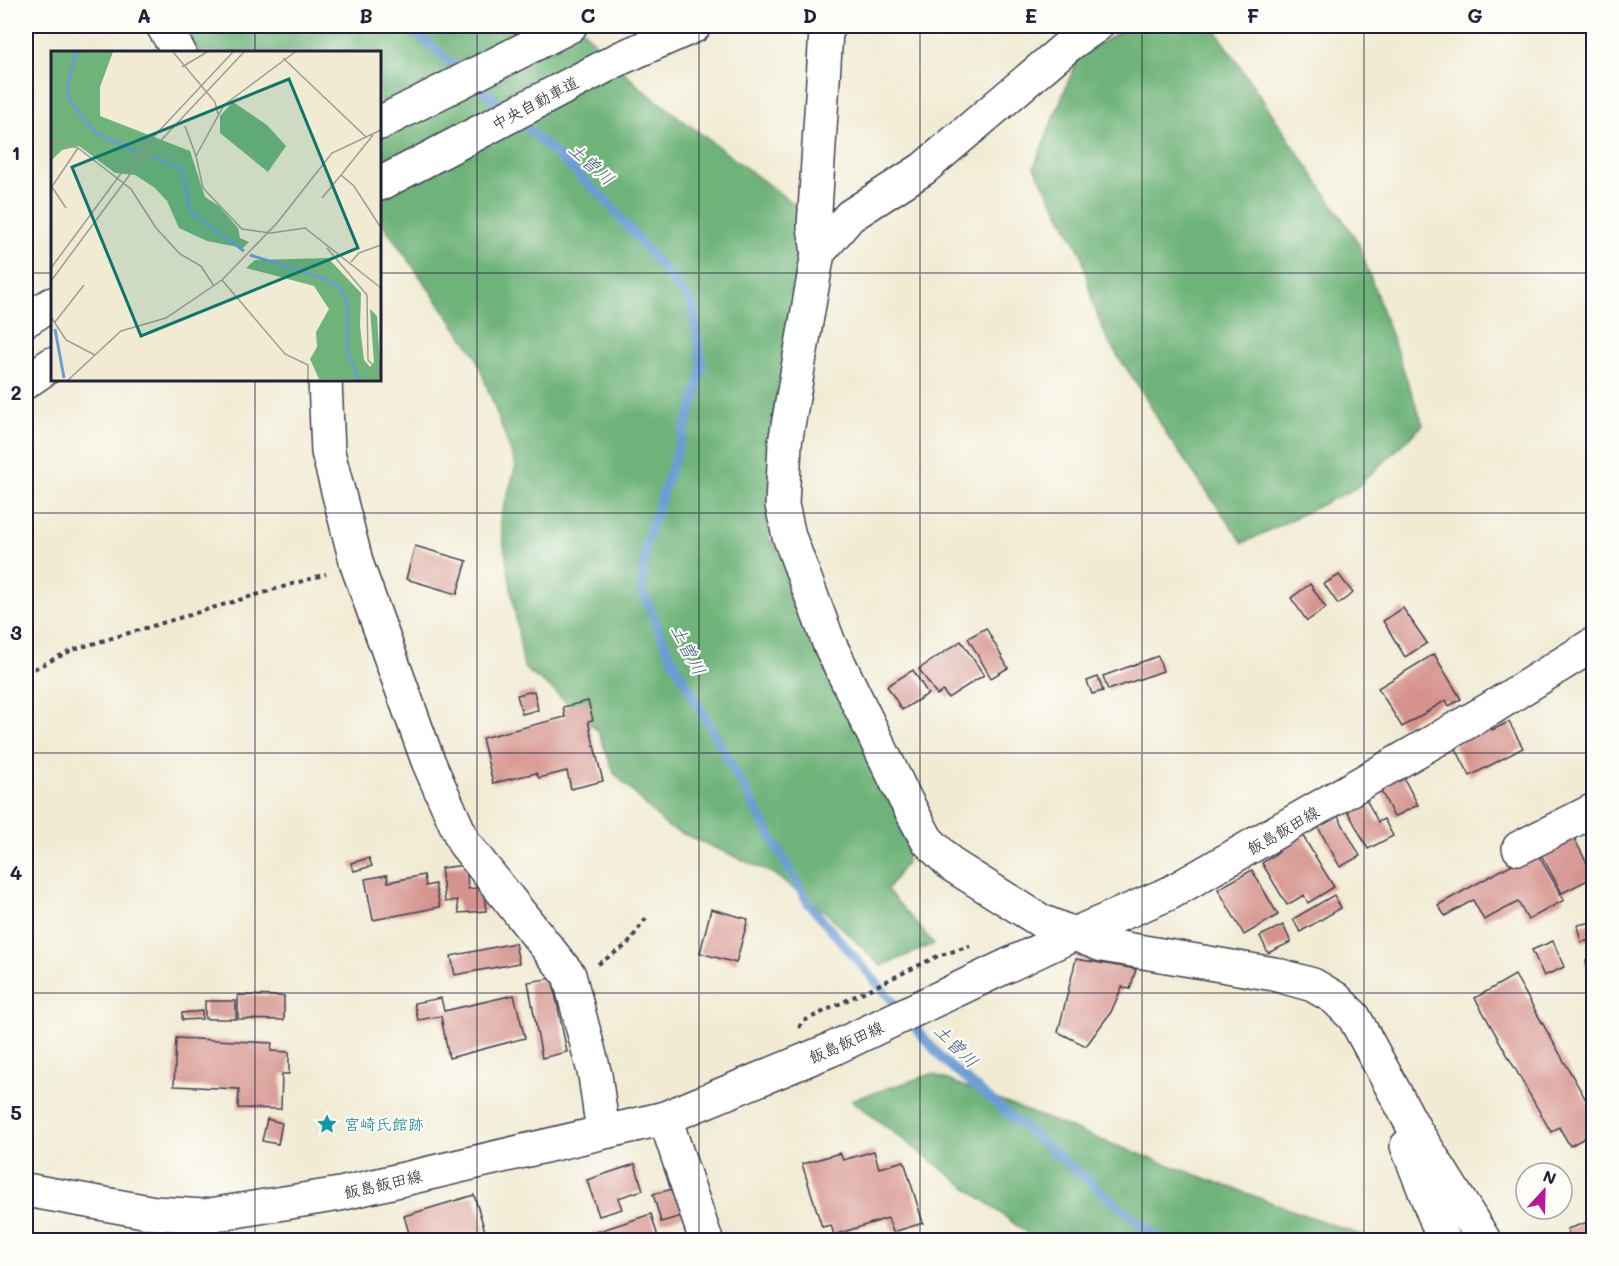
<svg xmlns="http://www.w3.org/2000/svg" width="1619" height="1266" font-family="Mali,'Klee One',sans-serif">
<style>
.forest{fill:#6eb379;stroke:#486a5a;stroke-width:1.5}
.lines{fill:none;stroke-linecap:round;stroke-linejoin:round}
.stream{stroke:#6b9dd5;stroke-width:9}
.building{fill:#d6938d}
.minor-casing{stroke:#414052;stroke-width:36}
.major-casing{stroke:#414052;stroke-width:36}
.highway-casing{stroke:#414052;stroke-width:36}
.path{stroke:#414052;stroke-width:4;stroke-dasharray:4.5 4.5;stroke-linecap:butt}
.minor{stroke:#fff;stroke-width:33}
.major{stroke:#fff;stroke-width:33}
.highway{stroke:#fff;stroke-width:33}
.grid{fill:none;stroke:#22223b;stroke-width:1.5;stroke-opacity:0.55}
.labels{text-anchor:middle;stroke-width:4.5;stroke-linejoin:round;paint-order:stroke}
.street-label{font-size:16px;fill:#22223b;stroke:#fdfcf7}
.culture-label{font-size:16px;fill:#0d838f;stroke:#fdfcf7;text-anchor:start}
.water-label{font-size:18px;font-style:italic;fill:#435980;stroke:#fdfcf7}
.inset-river{fill:none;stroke:#6b9dd5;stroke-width:3}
.inset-road{fill:none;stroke:#9e9b96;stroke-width:1.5}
.view{fill:#0f766e;fill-opacity:0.15;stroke:#0f766e;stroke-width:3}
.inset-edge{fill:none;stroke:#22223b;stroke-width:3}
.neatline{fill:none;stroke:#22223b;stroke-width:2}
.grid-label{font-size:20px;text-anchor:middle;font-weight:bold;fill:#22223b}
</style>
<rect width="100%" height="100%" fill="#fdfcf7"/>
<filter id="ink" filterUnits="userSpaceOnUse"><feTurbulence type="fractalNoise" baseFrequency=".0167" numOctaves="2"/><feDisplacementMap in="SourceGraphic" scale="12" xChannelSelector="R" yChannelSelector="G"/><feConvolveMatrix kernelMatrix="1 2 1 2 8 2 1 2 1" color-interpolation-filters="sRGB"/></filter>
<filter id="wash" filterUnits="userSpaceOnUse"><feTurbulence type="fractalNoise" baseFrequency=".008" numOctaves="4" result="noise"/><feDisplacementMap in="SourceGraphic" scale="24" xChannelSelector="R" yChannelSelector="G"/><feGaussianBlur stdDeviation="1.35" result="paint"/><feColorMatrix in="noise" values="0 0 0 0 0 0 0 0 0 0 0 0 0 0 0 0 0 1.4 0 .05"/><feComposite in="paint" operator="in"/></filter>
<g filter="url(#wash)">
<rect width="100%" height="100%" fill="#f1ebd3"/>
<!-- forest -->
<g class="forest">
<path d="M180,26H579L638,86L796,206L804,250L770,443L769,537L835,635L905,827L907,861L887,890L934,944L881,966L829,915L772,873L668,827L614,773L598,731L554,691L524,668L500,520L516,466L475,354L380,220V52H196Z"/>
<path d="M1130,26H1213L1358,242L1423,425L1356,488L1243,543L1169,438L1143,393L1109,343L1093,304L1081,253L1034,167L1079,55Z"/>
<path d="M932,1074L1101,1140L1374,1240H1036L851,1100Z"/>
</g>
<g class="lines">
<!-- stream -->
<g class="stream">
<path d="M408,26L463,73"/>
<path d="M473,82L506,110"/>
<path d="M517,119L605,199L692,304L702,367L696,396L646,542L642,590L667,649L808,903L944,1061L1160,1240"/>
</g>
</g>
<g id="blocks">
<!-- building -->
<g class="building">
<path d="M415,546L467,561L457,594L406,579Z"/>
<path d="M1339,575L1353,593L1338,604L1324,584Z"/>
<path d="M1310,584L1326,608L1307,621L1291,598Z"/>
<path d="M1403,608L1427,643L1405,657L1383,621Z"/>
<path d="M986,628L1008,668L991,678L968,638Z"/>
<path d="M961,641L984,675L948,698L943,691L937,695L919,669Z"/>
<path d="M1434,654L1461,699L1449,706L1446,700L1402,727L1378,688Z"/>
<path d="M1158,656L1163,671L1108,690L1103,676Z"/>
<path d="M913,670L928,694L902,710L887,686Z"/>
<path d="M1098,677L1103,691L1092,694L1087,681Z"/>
<path d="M534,691L538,710L522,714L517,695Z"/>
<path d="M588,701L593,720L588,721L603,781L571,789L567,771L539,778L536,773L493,783L482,738L565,717L563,707Z"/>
<path d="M1509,722L1523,748L1470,776L1454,745L1491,726L1492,730Z"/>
<path d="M1402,775L1418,805L1394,817L1379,787Z"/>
<path d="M1366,799L1378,822L1384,819L1393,836L1368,849L1347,810Z"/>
<path d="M1338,816L1360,856L1340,867L1318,827Z"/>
<path d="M1301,833L1334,887L1308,903L1304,895L1287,905L1262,863L1279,852L1276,848Z"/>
<path d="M1572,834L1594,877L1562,893L1539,851Z"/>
<path d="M1536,851L1564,900L1528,920L1518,902L1484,920L1473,900L1445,916L1438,905Z"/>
<path d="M369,858L372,866L354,871L351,863Z"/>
<path d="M466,865L468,889L483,887L486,911L459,913L457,900L445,902L441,868Z"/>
<path d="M1252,870L1278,915L1244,935L1218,889Z"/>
<path d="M387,875L388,882L424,875L426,886L435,884L440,907L373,920L365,879Z"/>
<path d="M1334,895L1341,908L1300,932L1293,919Z"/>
<path d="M711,909L748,919L736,963L700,953Z"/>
<path d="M1594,922V940L1581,942L1577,925Z"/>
<path d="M1283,925L1291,942L1268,953L1260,936Z"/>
<path d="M1553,941L1564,967L1544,976L1532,950Z"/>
<path d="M515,943L519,963L455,975L451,956Z"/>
<path d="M1076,959L1136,969L1130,989L1122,987L1111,1012L1086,1046L1058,1032Z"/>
<path d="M1594,959V1000H1591L1586,960Z"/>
<path d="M1515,975L1594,1114V1133L1570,1146L1559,1127L1551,1132L1475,998Z"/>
<path d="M552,978L567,1052L542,1058L528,982Z"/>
<path d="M238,995L284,996V1020L238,1019Z"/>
<path d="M514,995L525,1038L449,1058L441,1016L418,1020L414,1003L441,998L444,1011Z"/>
<rect x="205" y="1001" width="31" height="18"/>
<path d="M202,1011V1019L182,1020V1013Z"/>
<path d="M176,1038L272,1043L271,1051L289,1052V1074H282L281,1109L238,1108L239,1089L174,1086Z"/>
<path d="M267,1119L282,1123L278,1144L262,1141Z"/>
<path d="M874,1151L879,1168L904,1161L923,1223L893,1232L888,1218L834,1235L831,1225L822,1227L802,1164L840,1153L843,1160Z"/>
<path d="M635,1164L643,1190L618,1198L622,1209L599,1216L587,1180Z"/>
<path d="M677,1188L685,1215L661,1222L653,1194Z"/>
<path d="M474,1195L485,1231L452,1240H411L404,1216Z"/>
<path d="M651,1214L659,1240H578V1238Z"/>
<path d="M1594,1220V1240H1571L1567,1229Z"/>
</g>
</g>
</g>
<g filter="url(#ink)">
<use href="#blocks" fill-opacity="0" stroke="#414052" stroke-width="1.5"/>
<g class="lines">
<!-- minor casing -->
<g class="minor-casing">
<g id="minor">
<path d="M163,26L179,52"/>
<path d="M1096,26L1070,44L923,169L850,216L818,253L785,443L782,505L789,536L829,643L905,799L927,840L952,865L1041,921L1102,945L1274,974L1313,985L1335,998L1354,1017L1415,1130L1484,1240"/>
<path d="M818,253L814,227L826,31"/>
<path d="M325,380L328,452L357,565L428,761L464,843L569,975L595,1075L603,1132"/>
<path d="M1519,848L1594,810"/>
<path d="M665,1118L706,1240"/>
<path d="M1407,1146L1444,1240"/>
</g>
</g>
<!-- major casing -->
<g class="major-casing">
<path id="major" d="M26,1190L155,1213L204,1216L340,1194L665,1118L830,1050L1074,934L1170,893L1490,709L1594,644"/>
</g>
<!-- highway casing -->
<g class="highway-casing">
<g id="highway">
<path d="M380,123L570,26"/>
<path d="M380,184L621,58L694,26"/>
<path d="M26,320L52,304"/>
<path d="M26,382L52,364"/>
</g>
</g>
<!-- path -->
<g class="path">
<path d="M26,673L72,650L326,574"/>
<path d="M598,964L627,945L647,917"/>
<path d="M799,1028L802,1022L938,956L970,946"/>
</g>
<!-- minor -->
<use href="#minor" class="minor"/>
<!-- major -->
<use href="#major" class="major"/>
<!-- highway -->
<use href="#highway" class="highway"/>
</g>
</g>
<!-- grid -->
<path class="grid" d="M255,26V52M477,26V1240M699,26V1240M920,26V1240M1142,26V1240M1364,26V1240M26,273H52M380,273H1594M255,380V1240M26,513H1594M26,753H1594M26,993H1594"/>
<!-- icons -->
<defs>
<g id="sight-bare" transform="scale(1.62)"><path d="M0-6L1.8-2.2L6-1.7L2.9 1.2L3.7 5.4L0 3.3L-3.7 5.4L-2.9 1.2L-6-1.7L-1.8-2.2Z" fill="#0f9aa8" stroke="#fdfcf7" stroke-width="2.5" paint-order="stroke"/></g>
</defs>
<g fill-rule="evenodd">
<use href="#sight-bare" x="327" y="1124"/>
</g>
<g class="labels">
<!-- street labels -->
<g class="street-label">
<text transform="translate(535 103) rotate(-28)" y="6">中央自動車道</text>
<text transform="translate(1283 830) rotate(-30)" y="6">飯島飯田線</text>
<text transform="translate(846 1042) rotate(-24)" y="6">飯島飯田線</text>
<text transform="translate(383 1184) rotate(-13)" y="6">飯島飯田線</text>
</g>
<!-- culture labels -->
<g class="culture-label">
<text x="344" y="1130">宮崎氏館跡</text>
</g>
<!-- water labels -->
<g class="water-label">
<text transform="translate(591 164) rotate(42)" y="6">土曽川</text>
<text transform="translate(688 650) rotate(63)" y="6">土曽川</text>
<text transform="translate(956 1046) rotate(45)" y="6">土曽川</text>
</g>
</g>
<!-- overview -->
<g transform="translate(51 51)">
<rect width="330" height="330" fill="#f1ebd3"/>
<path d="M0,1H62L49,36V65L139,100L154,146L168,155L187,177L189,187L198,191L192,197L156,190L128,177L116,150L104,137L84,124L64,122L28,95L11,99L0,110ZM182,51L216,74L235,95L217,121L169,82V65ZM277,207L310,242L309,275L313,309L319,316L323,311L319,258L326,265L330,329L268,328L259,308L266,296L265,281L278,258L263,235L195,217L204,209Z" fill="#6eb379"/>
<path class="inset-river" d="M25,1L17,33L18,49L46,83L85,100M101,105L131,119L139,160L193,200M199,204L275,228L290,238L296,250V300L308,329M4,278L13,327"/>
<path class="inset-road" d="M122,1L164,51L167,63M244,1L173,54L145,105L152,137L191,178L220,182L254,177L330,237M232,7L315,86M131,16L156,1M134,75L145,105M0,89L27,97L80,138L105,177L129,203L150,215L163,235M290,124L322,84M1,136L15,157M0,137L27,97M271,147L290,124L303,135L330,177M276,197L316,244L317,309L330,323M300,211L308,202L330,194M0,217L77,113L182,1M171,229L234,303L257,314V329M0,230L83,118L193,1M0,266L15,289L44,304M4,271L33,234M17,329L70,280L115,267L171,229L226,172L281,102L330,79"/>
<path class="view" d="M238,28L307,197L90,285L21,116Z"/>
<rect width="330" height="330" class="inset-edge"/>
</g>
<!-- margin -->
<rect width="1619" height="1266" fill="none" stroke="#fdfcf7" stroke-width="66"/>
<!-- north arrow -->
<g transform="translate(1544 1191) rotate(22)"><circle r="28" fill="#fdfcf7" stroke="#a5a5ac" stroke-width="1.5"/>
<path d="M0-4.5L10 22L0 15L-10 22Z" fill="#b5179e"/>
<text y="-9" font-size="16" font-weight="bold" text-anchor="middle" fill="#22223b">N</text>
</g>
<rect x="33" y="33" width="1553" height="1200" class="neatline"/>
<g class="grid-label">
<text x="144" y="23">A</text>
<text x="366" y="23">B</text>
<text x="588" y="23">C</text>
<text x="810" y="23">D</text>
<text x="1031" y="23">E</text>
<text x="1253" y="23">F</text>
<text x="1475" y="23">G</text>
<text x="16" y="160">1</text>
<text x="16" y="400">2</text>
<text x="16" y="640">3</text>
<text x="16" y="880">4</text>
<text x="16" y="1120">5</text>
</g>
</svg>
